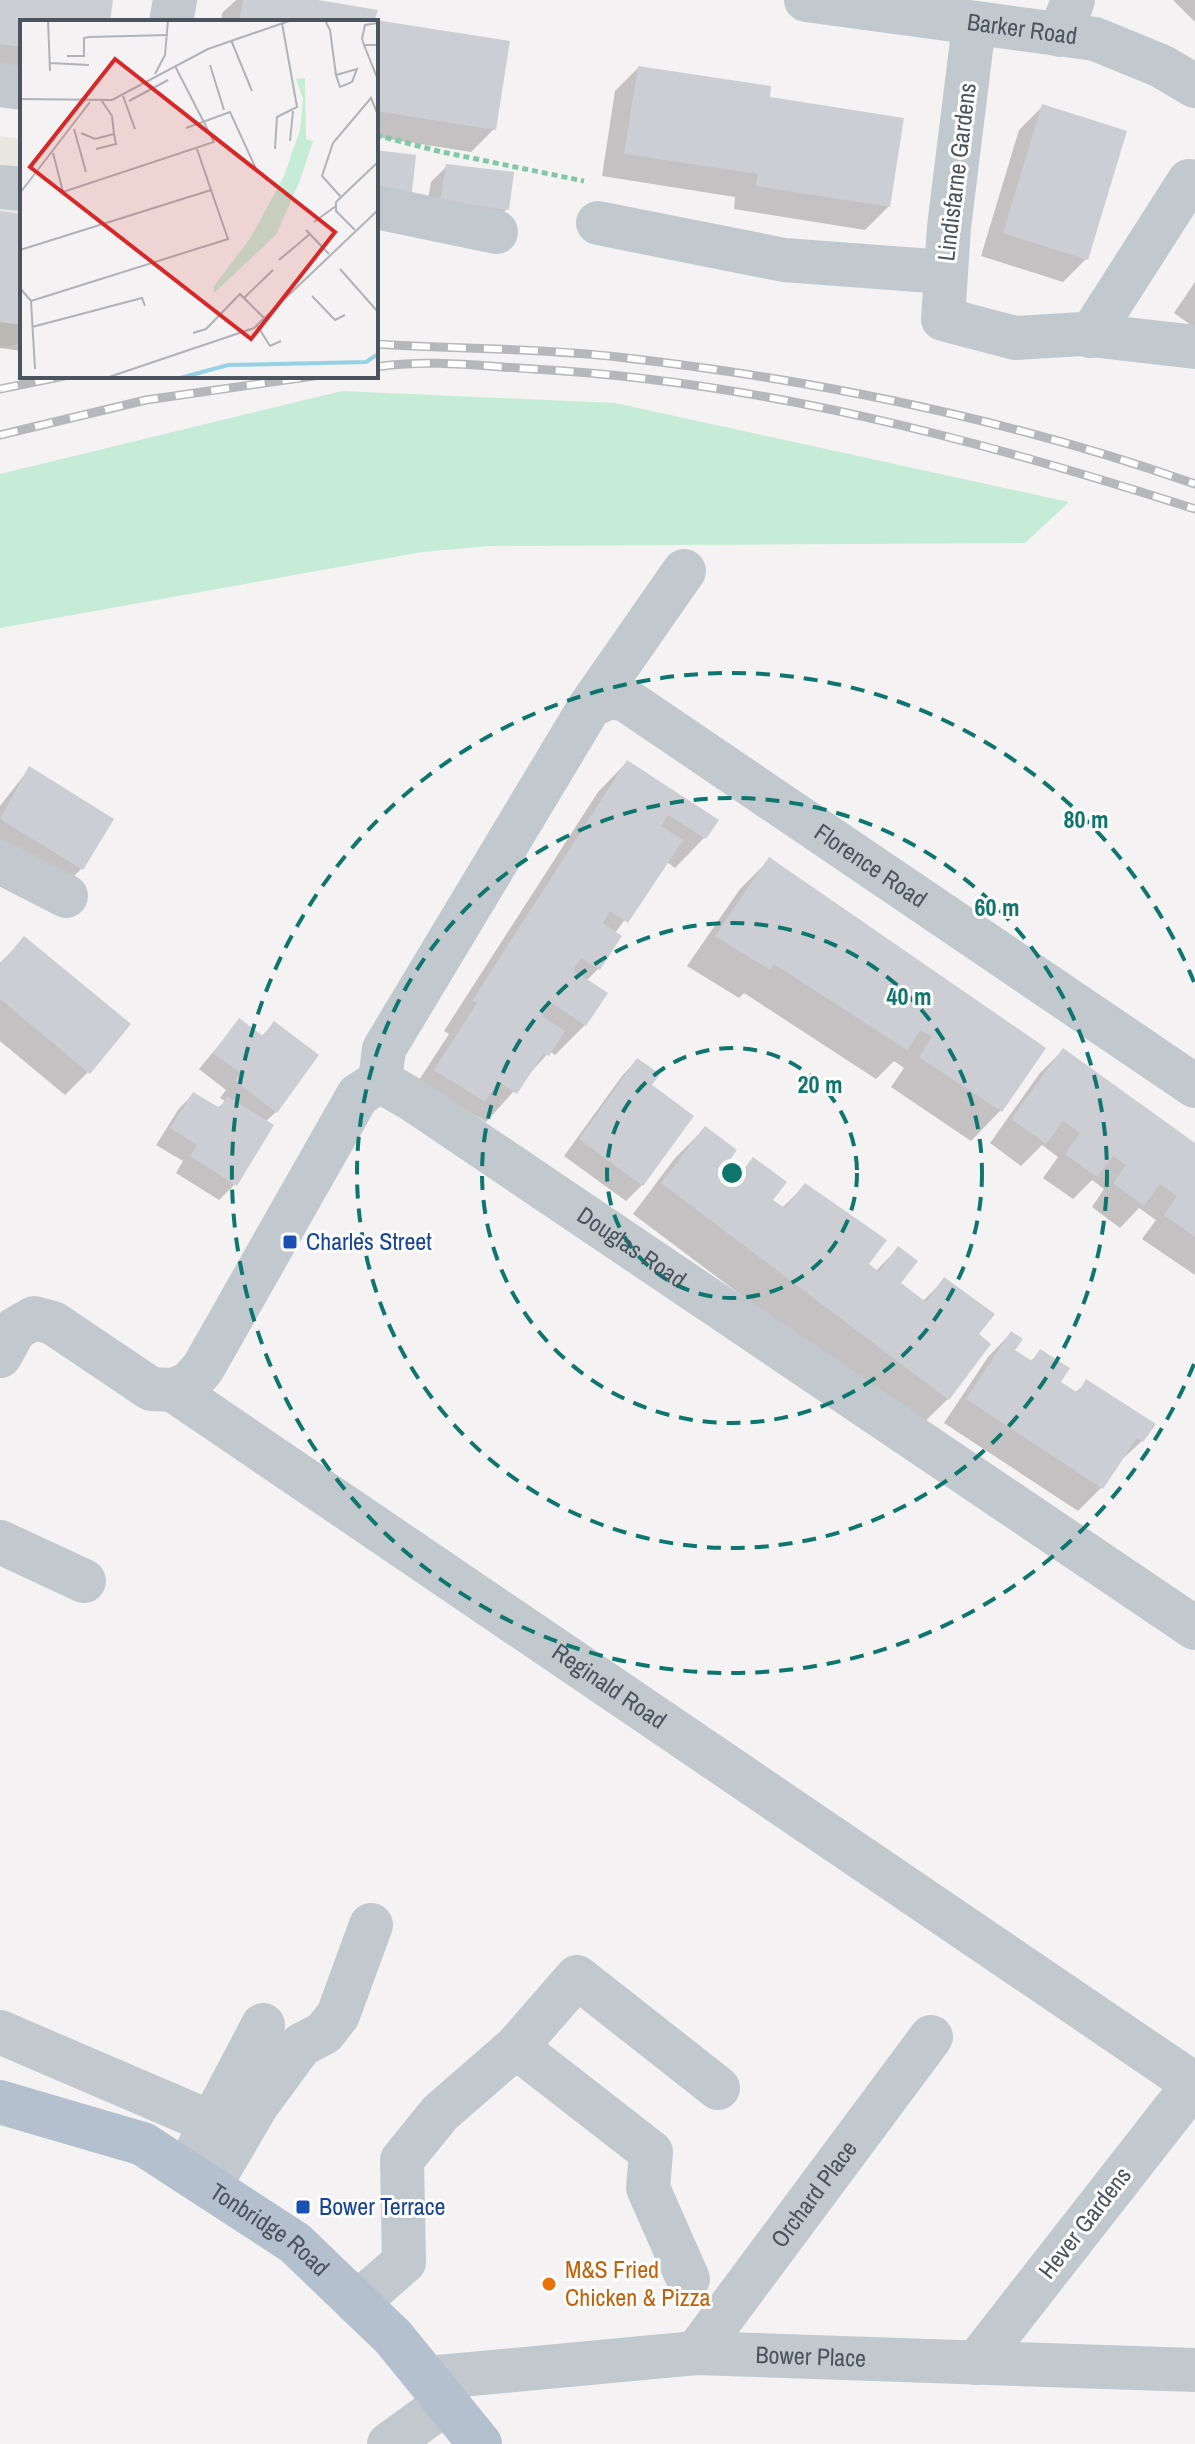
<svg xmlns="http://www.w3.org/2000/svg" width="1195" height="2444" font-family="'Archivo Narrow',sans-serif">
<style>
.commercial{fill:#e9e8e0}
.green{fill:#c6ecd7}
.shadow{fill:#0003}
.building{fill:#cdced4}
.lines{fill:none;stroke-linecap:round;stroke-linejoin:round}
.path{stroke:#81c8a8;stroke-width:5;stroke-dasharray:6 4;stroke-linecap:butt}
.minor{stroke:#c1c9cf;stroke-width:44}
.major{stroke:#b5c0ce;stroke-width:44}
.rail-casing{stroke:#b5b7bb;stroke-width:9}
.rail{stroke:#fff;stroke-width:6;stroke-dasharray:18;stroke-linecap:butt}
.ring{fill:none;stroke:#0f766e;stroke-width:4;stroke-dasharray:14 10}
.transit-dot{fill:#1a4fb4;stroke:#fff;stroke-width:3}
.food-dot{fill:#e8710a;stroke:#fff;stroke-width:3}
.labels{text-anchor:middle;stroke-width:6;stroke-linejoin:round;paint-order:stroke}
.street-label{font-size:24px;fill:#4b545e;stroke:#fff}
.transit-label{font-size:24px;fill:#164399;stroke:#fff;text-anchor:start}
.food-label{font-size:24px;fill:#c56008;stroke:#fff;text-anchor:start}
.inset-river{fill:none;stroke:#97d1e5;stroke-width:4}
.inset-road{fill:none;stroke:#b0b3b7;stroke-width:2}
.view{fill:#d62828;fill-opacity:0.15;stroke:#d62828;stroke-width:4}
.inset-edge{fill:none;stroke:#4b545e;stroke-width:4}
.centre{fill:#0f766e;stroke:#fff;stroke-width:4}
.ring-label{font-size:24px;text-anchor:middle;font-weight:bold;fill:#0f766e;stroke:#fff;stroke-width:6;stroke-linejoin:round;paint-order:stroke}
</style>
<rect width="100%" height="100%" fill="#f4f2f2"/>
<!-- commercial -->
<path class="commercial" d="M0,136L22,139V343L0,348Z"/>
<!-- green -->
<path class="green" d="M342,391L615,403L1069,502L1025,543L490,546L422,552L0,628V474Z"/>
<!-- shadow -->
<g class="shadow">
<path d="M0,0H111L108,22H22V73L0,70Z"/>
<path d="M236,0H305L372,21L507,43L494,129L471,152L376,137V22H221L222,13Z"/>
<path d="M1173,0H1195V22Z"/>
<path d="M638,68L767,98L889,206L865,230L734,209L735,197L602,176L615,91Z"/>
<path d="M1043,106L1086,259L1063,282L981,256L1019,130Z"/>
<path d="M447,166L507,209L491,225L425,216L431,182Z"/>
<path d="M0,213L22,216V351L0,348Z"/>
<path d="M1195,282V328L1174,313Z"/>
<path d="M627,762L704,838L675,868L667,862L615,933L599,968L586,981L585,1025L555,1055L550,1051L486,1122L471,1113L454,1130L406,1100L449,1034L444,1031L598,792Z"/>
<path d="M29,769L82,868L66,884L0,844V806Z"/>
<path d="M770,859L1043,1049L1000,1111L971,1141L891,1087L904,1068L894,1061L876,1079L744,993L739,998L687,966L740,889Z"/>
<path d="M24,939L88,1072L65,1095L0,1041V963Z"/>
<path d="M239,1021L261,1037L274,1023L276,1112L265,1122L235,1184L219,1200L176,1173L183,1161L156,1145L178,1110L193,1094L217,1109L225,1101L220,1098L226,1090L199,1069Z"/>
<path d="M1063,1050L1195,1146V1275L1142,1239L1156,1220L1139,1208L1120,1228L1092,1207L1104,1189L1092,1180L1073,1199L1043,1178L1058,1157L1042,1145L1021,1166L990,1143L1040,1073Z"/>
<path d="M637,1060L649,1086L642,1185L626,1201L564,1156L622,1076Z"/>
<path d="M705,1128L721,1169L734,1179L753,1160L770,1200L782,1208L805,1185L866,1265L875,1272L898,1248V1284L922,1302L945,1279L976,1335L948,1399L918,1428L633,1214L675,1158Z"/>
<path d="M1011,1333L1012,1351L1030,1362L1041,1351L1058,1382L1075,1393L1087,1382L1142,1441L1118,1463L1101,1488L1078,1511L944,1423L988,1357Z"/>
</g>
<!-- building -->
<g class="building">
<path d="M0,0H113L110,22H22V47L0,44Z"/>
<path d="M243,0H318L378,10L374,22H239Z"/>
<path d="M376,20L510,41L496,130L376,111Z"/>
<path d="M638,66L771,86L770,97L904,118L890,207L756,186L758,174L624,154Z"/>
<path d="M1042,104L1127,131L1088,260L1003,233Z"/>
<path d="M376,150L416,155L412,192L376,188Z"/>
<path d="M446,164L514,172L509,210L440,201Z"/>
<path d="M0,211L22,214V325L0,322Z"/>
<path d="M627,760L719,820L706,839L668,815L661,826L683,840L628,923L610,911L603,923L622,936L600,970L581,958L573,970L608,993L586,1026L551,1003L542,1016L565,1031L549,1056L544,1053L517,1094L498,1081L485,1102L434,1070L477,1003L472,1001Z"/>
<path d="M29,766L114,819L83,870L0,819Z"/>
<path d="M769,857L1046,1048L1002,1112L919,1057L932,1037L921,1030L907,1050L774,964L770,970L715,936Z"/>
<path d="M24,936L131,1024L90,1074L0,999V965Z"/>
<path d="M239,1018L263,1036L274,1021L319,1055L277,1113L235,1081L241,1073L213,1053Z"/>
<path d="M1063,1048L1195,1143V1237L1164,1215L1177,1196L1160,1184L1144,1206L1113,1183L1126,1165L1113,1156L1097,1177L1065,1154L1080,1133L1063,1121L1046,1144L1011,1119Z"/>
<path d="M637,1058L660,1074L652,1085L694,1116L643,1186L579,1139Z"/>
<path d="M193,1092L220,1108L227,1096L274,1125L237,1186L190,1156L197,1145L170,1128Z"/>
<path d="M705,1126L737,1150L724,1168L737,1178L753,1157L787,1182L773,1200L785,1208L805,1183L887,1240L869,1264L879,1272L898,1246L918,1261L901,1283L926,1302L944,1277L995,1314L979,1334L991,1344L949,1400L661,1183Z"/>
<path d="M1011,1331L1023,1339L1015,1350L1032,1361L1040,1349L1070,1368L1061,1382L1078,1393L1086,1379L1156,1424L1143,1442L1137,1438L1103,1489L966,1399Z"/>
</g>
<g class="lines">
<!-- path -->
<path class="path" d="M376,135L442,152L584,181"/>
<!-- minor -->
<g class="minor">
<path id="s1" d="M806,0L1095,39L1161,66L1195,86"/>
<path d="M171,22L175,0"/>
<path d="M974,25L949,227L943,319L1015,338L1082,334L1195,347"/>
<path d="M1060,35L1073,0"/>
<path d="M0,85L22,88"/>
<path d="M0,187L22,189"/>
<path d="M376,207L496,232"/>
<path d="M598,223L784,260L945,272"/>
<path d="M1090,336L1189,181"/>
<path d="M590,706L684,571"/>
<path d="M0,862L66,896"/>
<path id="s2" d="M380,1081L384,1049L590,706L610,697L626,700L1195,1086"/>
<path id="s3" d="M0,1356L15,1329L34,1318L53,1323L151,1389L173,1390L1194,2084L976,2363"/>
<path id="s4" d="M173,1390L190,1383L203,1368L358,1095L380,1081L413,1100L1195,1628"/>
<path d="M0,1542L84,1581"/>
<path d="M0,2032L212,2123"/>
<path d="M516,2047L577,1977L718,2088"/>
<path d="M199,2147L263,2025"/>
<path d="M209,2187L257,2105L301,2045L324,2033L338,2015L371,1925"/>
<path d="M357,2303L404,2262L402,2160L440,2113L516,2047L651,2152L648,2188L688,2279"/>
<path id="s5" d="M696,2353L931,2037"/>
<path id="s6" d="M428,2378L696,2353L1195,2370"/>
<path d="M389,2444L447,2402"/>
</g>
<!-- major -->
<path class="major" id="s7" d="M0,2102L143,2144L295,2243L393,2337L480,2444"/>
<!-- rail casing -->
<g class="rail-casing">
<g id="rail">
<path d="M376,344C456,349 538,348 618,357C812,379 1010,419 1195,484"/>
<path d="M376,367C428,359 480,366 533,369C759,381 980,440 1195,509"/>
<path d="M0,389L64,376"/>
<path d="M0,435L146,400L314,376"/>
</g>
</g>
<!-- rail -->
<use href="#rail" class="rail"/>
</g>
<!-- distance rings -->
<g class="ring">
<circle cx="732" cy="1173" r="125"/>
<circle cx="732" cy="1173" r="250"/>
<circle cx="732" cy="1173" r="375"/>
<path d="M1194 1364A500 500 0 1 1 1194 982"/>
</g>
<!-- markers -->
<g class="transit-dot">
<rect x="282" y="1234" width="16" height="16" rx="4"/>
<rect x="295" y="2199" width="16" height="16" rx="4"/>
</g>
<circle class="food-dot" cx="549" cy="2284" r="8"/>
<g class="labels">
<!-- street labels -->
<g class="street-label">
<text dy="8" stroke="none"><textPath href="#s1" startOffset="218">Barker Road</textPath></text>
<text transform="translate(957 172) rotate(-83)" y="8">Lindisfarne Gardens</text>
<text dy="8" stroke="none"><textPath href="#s2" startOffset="766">Florence Road</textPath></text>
<text dy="8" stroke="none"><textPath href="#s4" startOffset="680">Douglas Road</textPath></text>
<text dy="8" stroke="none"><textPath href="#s3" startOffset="740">Reginald Road</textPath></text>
<text dy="8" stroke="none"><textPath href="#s5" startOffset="198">Orchard Place</textPath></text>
<text transform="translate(1085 2223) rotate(-52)" y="8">Hever Gardens</text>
<text dy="8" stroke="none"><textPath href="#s7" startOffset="302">Tonbridge Road</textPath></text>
<text dy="8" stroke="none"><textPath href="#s6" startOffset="384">Bower Place</textPath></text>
</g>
<!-- transit labels -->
<g class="transit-label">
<text x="306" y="1250">Charles Street</text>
<text x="319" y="2215">Bower Terrace</text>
</g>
<!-- food labels -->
<g class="food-label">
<text x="565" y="2278">M&amp;S Fried<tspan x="565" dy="28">Chicken &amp; Pizza</tspan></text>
</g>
</g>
<!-- overview -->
<g transform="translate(20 20)">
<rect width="358" height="358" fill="#f4f2f2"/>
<path d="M285,58L286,119L293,121L279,163L256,215L194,273V266L231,217L264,156L280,110L283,79L276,59Z" fill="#c6ecd7"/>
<path class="inset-river" d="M160,358L208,345L346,342L358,334"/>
<path class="inset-road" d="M28,0L30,51M305,0L310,10L316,55L320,67L332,62L337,49L316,55M358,3L345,5L342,19L344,25H358M69,17L148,15M211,20L232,71M344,25L358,60M47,36H64V18L69,17M30,43L69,45M190,45L204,90M135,54L145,35L148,0M103,76L115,109M0,79L92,80L188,29L272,0M109,81L148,60M166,108L210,92L237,151M54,109L66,152M61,113L75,119L94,114L92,96L82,81M270,121L273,91M76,129L96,124L94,114M255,129L257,97L277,87L262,3M33,133L43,172L194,122L155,46M0,173L70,82M321,177L302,156L313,123L351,78L358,95M294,202L316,186M286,210L309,234M335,210L316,191V182L358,142M0,230L191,170L177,129M259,240L290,214M320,249L358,292M0,268L11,281L15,349M292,276L315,300L325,295M224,278L253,250M11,281L208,219L191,170M237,305L250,326L261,321M12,307L122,278L125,286M173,313L186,309L220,274L244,298M86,358L234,308L358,190"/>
<path class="view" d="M95,39L315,212L231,319L10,147Z"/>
<rect width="358" height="358" class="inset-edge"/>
</g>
<circle cx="732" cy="1173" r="12" class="centre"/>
<g class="ring-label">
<text x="1086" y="828">80 m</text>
<text x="997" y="916">60 m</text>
<text x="909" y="1005">40 m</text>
<text x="820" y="1093">20 m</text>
</g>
</svg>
